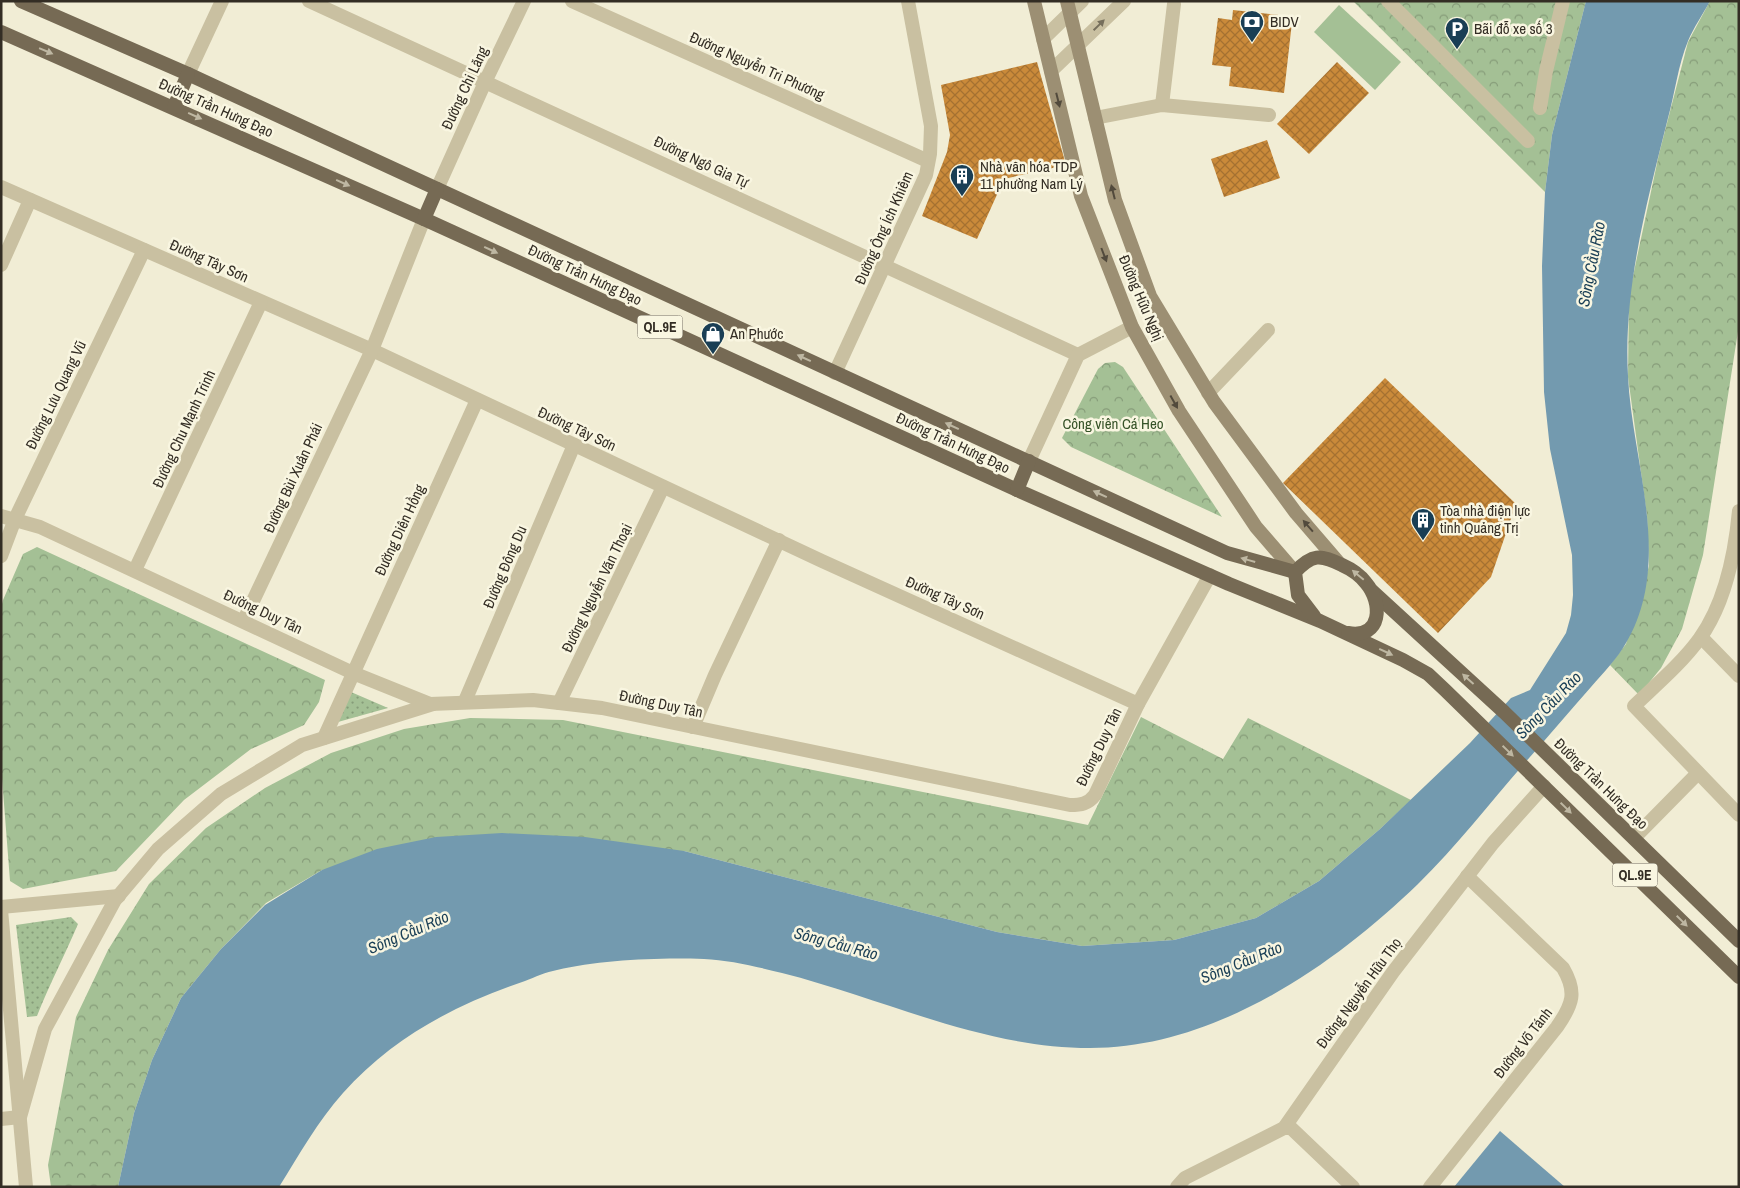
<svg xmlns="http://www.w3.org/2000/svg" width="1740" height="1188" font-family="'Archivo Narrow',sans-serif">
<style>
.grass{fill:url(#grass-dots)}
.park{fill:url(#park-crowns)}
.garden{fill:#a4c095}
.water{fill:#739aaf}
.building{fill:url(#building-cross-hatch)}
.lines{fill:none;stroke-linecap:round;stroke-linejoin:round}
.minor{stroke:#c9c0a1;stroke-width:14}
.tertiary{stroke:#c9c0a1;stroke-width:14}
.secondary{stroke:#9c8f73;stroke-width:14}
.primary{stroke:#766a54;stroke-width:14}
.oneway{fill:#766f5c}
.oneway2{fill:#beb7a2}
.oneway3{fill:#524a3c}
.labels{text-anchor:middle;stroke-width:5;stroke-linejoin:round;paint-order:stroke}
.shield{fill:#f9f6e1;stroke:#6e695d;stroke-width:1}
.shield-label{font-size:14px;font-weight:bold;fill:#332d24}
.poi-label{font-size:15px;fill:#332d24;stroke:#f9f6e1;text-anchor:start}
.street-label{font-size:15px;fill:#332d24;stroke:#f9f6e1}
.park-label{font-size:15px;fill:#355227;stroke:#f9f6e1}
.water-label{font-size:16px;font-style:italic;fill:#193e55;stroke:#f9f6e1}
</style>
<defs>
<pattern id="grass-dots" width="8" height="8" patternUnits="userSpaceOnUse" patternTransform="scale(1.25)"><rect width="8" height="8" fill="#a4c095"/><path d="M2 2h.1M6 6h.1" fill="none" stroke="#869c79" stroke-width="1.8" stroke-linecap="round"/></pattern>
<pattern id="park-crowns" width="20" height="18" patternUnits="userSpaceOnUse" patternTransform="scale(1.25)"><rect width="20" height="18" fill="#a4c095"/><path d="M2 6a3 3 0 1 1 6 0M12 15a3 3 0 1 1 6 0" fill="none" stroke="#869c79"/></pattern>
<pattern id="building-cross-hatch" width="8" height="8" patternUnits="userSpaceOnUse" patternTransform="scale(1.25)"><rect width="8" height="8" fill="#ca8a3a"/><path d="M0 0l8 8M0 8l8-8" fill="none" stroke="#a57131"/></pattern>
</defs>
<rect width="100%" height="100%" fill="#f1edd5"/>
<!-- grass -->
<g class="grass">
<path d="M351,692L388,708L338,722Z"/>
<path d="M71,917L78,924C65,955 49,985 37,1016L27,1017L16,925Z"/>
</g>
<!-- park -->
<g class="park">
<path d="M1353,1H1586L1552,135L1545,192Z"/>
<path d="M1710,1H1739V325L1703,555L1682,629L1661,668L1639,695L1610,665L1626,644L1649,566L1647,516L1628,377L1629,295L1659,154L1688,42Z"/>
<path d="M1115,362L1123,367L1222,517L1071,447L1062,438L1098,369L1105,363Z"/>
<path d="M37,547L325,680L319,702L304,725L251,749L184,800L116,871L23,889L10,881L1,765V608L3,600L23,554Z"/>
<path d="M1141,717L1223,759L1248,718L1411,800L1380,829L1319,881L1256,918L1174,940L1082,946L997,932L684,851L322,870L266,903L221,949L181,998L152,1060L134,1113L118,1187H51L48,1165L76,1017L108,950L149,884L206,828L265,788L331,753L404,729L470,718L563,720L1088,825Z"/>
</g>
<!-- garden -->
<path class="garden" d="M1339,5L1401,62L1375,90L1314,32Z"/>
<!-- water -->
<g class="water">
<path d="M1586,1H1710C1703,14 1694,27 1688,41C1678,65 1675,93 1668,118C1647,202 1623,289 1628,376C1632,463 1674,561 1626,643C1617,659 1603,673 1591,687C1568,713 1546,739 1523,765C1489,804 1456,847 1418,884C1332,967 1214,1048 1090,1048C982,1048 885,999 782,973C758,967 729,960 704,959C660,957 599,960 557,970C546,972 535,977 525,981C456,1004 392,1038 343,1093C318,1121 299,1155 279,1187H118L134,1113L152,1060L181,998L221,949L265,905L322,870L377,849L436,837L502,833L585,837L684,851L997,932L1082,946L1174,940L1256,918L1319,881L1380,829L1470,743L1511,698L1530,690L1566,633L1571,615L1573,595L1572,555L1550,449L1544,392L1542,266L1545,192L1552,135Z"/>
<path d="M1500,1131L1565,1187H1454Z"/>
</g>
<!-- building -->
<g class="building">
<path d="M1233,10L1287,16L1292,22L1284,93L1229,86L1231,67L1212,65L1218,18L1232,20Z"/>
<path d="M1037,62L1066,165L1004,179L977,239L922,216L947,152L950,135L941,85Z"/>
<path d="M1337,62L1369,93L1309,154L1277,124Z"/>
<path d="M1267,140L1280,178L1224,197L1211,159Z"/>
<path d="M1385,378L1516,504L1491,577L1438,633L1283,483Z"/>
</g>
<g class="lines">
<!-- minor -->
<g class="minor">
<path d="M309,1L1078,355"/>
<path d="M572,1L928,161"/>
<path d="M1388,1L1528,141"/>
<path d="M188,74L222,1"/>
<path d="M1162,105L1174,4"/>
<path d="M1540,108L1546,71L1563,1"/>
<path d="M1095,118L1162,105L1269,115"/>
<path d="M1,187L372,350L822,561L1138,704"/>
<path d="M437,189L486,80L524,1"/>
<path d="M1,265L30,200"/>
<path d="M835,373L926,175L930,154L931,126L908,1"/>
<path d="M1208,393L1268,330"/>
<path d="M1029,461L1078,355L1132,327"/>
<path d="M1739,511C1735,553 1725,603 1700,638C1682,663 1656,685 1634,706L1739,815"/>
<path d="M1,516L40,527L353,673L430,704L533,700L602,708L1070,805C1081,805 1088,804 1095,795L1138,704L1210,575"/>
<path d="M1,556L15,519L144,250"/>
<path d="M135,570L261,302"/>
<path d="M244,620L372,350L424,219"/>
<path d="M1701,637L1739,676"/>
<path d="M465,701L574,445"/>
<path d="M559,703L663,487"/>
<path d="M693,727L715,675L779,540"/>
<path d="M324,738L477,400"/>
<path d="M1634,838L1698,773"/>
<path d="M1,907L119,896"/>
<path d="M1,910L26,1187"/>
<path d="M1,1119L20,1117L45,1029L115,900L158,849L221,794L302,745L433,704"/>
<path d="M1284,1128H1291L1353,1187"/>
<path d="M1177,1187L1185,1178L1284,1128L1393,972L1493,843L1544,786"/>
<path d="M1430,1187L1557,1027C1573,1004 1577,992 1563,968L1467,876"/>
</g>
<!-- tertiary -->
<g class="tertiary">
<path d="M1043,39L1082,1"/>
<path d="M1051,71L1124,1"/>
</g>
<!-- secondary -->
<g class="secondary">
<path d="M1034,1L1081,196L1132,327L1179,411L1256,527L1295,572"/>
<path d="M1067,1L1115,200L1150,296L1214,402L1296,513L1339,563"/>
</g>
<!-- primary -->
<g class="primary">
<path d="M21,1L188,74L1227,553L1295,572"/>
<path d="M1,32L424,219L1017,490L1229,584L1320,621L1403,660L1428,674L1445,690L1739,977"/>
<path d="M174,107L188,74"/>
<path d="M424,219L437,189"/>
<path d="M1017,490L1029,461"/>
<path d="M1372,591L1504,712L1739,941"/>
<path d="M1314,616L1298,595L1295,572C1312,554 1320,554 1342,565C1351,569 1360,575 1366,583C1383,603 1382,639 1348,633"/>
</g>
</g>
<!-- one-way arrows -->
<defs><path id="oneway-solid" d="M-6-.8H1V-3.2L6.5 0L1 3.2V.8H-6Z" transform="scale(1.25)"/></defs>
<use class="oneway" href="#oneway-solid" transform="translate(1099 25) rotate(-44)"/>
<g class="oneway2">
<use href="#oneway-solid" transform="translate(46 51) rotate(23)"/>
<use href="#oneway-solid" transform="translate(195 116) rotate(24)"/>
<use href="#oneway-solid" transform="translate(343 183) rotate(24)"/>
<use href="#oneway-solid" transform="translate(491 250) rotate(25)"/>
<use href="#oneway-solid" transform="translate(804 358) rotate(-155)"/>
<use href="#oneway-solid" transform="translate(952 426) rotate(-155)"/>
<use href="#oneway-solid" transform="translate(1100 494) rotate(-155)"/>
<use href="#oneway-solid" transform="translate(1248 560) rotate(-164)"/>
<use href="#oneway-solid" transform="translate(1358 575) rotate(-140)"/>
<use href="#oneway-solid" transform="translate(1386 652) rotate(25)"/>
<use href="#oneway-solid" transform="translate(1468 679) rotate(-138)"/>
<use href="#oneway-solid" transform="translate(1508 751) rotate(44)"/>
<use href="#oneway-solid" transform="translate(1566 808) rotate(44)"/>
<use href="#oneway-solid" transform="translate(1682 921) rotate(45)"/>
</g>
<g class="oneway3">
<use href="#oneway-solid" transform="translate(1058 100) rotate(76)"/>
<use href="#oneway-solid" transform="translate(1113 192) rotate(-104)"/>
<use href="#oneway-solid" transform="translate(1104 255) rotate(69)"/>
<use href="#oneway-solid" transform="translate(1174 402) rotate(61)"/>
<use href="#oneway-solid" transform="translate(1308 526) rotate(-131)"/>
</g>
<!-- icons -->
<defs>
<g id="bank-pin" transform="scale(1.25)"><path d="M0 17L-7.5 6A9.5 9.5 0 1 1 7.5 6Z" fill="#193e55" stroke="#f9f6e1"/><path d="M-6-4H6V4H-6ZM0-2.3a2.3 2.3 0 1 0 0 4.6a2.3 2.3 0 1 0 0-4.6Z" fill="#fff"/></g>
<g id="parking-pin" transform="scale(1.25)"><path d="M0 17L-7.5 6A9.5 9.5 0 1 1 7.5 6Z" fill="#193e55" stroke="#f9f6e1"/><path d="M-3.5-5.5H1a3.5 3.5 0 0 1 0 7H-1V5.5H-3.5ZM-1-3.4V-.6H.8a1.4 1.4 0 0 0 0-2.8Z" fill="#fff"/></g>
<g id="building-pin" transform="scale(1.25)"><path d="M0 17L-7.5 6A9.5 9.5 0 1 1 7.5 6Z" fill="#193e55" stroke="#f9f6e1"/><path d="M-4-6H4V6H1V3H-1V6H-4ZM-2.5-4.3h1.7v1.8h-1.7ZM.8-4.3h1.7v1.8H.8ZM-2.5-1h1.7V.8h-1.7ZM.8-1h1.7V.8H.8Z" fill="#fff"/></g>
<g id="shop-pin" transform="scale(1.25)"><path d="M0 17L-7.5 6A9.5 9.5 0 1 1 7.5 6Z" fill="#193e55" stroke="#f9f6e1"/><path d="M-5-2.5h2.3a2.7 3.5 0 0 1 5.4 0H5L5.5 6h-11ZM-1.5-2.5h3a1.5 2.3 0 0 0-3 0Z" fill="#fff"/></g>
</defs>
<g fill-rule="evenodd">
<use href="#bank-pin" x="1252" y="22"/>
<use href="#parking-pin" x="1457" y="29"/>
<use href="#building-pin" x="962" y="176"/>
<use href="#shop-pin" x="713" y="334"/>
<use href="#building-pin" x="1423" y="520"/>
</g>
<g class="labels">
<!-- shield labels -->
<g class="shield">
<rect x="637.5" y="315.5" width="45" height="23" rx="4"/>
<rect x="1612.5" y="863.5" width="45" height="23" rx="4"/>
</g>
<g class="shield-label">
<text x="660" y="332">QL.9E</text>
<text x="1635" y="880">QL.9E</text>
</g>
<!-- poi labels -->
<g class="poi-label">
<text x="1270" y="27">BIDV</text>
<text x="1474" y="34">Bãi đỗ xe số 3</text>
<text x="980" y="172">Nhà văn hóa TDP<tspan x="980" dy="17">11 phường Nam Lý</tspan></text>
<text x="730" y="339">An Phước</text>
<text x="1440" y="516">Tòa nhà điện lực<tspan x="1440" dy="17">tỉnh Quảng Trị</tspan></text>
</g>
<!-- street labels -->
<g class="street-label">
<text transform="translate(757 66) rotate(24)" y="5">Đường Nguyễn Tri Phương</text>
<text transform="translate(465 88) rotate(-65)" y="5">Đường Chi Lăng</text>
<text transform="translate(216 108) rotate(24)" y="5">Đường Trần Hưng Đạo</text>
<text transform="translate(701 162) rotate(25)" y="5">Đường Ngô Gia Tự</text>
<text transform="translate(884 228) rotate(-66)" y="5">Đường Ông Ích Khiêm</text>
<text transform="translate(209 261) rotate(24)" y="5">Đường Tây Sơn</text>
<text transform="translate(585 275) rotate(25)" y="5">Đường Trần Hưng Đạo</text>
<text transform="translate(1141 298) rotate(67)" y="5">Đường Hữu Nghị</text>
<text transform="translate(56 395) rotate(-64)" y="5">Đường Lưu Quang Vũ</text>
<text transform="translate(184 429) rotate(-65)" y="5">Đường Chu Mạnh Trinh</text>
<text transform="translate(577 429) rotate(25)" y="5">Đường Tây Sơn</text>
<text transform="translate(953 443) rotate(25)" y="5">Đường Trần Hưng Đạo</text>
<text transform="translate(293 478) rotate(-65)" y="5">Đường Bùi Xuân Phái</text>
<text transform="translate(400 530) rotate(-65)" y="5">Đường Diên Hồng</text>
<text transform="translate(505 567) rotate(-67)" y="5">Đường Đông Du</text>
<text transform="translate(597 588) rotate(-64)" y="5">Đường Nguyễn Văn Thoại</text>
<text transform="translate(945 598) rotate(24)" y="5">Đường Tây Sơn</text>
<text transform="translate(263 612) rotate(25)" y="5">Đường Duy Tân</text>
<text transform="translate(661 704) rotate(12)" y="5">Đường Duy Tân</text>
<text transform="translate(1099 747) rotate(-64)" y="5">Đường Duy Tân</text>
<text transform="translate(1601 784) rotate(44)" y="5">Đường Trần Hưng Đạo</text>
<text transform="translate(1359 993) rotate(-54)" y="5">Đường Nguyễn Hữu Thọ</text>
<text transform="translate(1523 1043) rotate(-52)" y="5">Đường Võ Tánh</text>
</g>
<!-- park labels -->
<g class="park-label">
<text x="1113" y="429">Công viên Cá Heo</text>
</g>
<!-- water labels -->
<g class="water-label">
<text transform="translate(1591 264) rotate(-79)" y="6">Sông Cầu Rào</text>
<text transform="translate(1548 705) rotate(-46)" y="6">Sông Cầu Rào</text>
<text transform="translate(408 932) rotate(-23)" y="6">Sông Cầu Rào</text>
<text transform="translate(836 943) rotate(15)" y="6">Sông Cầu Rào</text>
<text transform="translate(1241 962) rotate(-22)" y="6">Sông Cầu Rào</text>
</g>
</g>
<!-- border -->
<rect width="1740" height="1188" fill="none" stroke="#332d24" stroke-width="5"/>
</svg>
